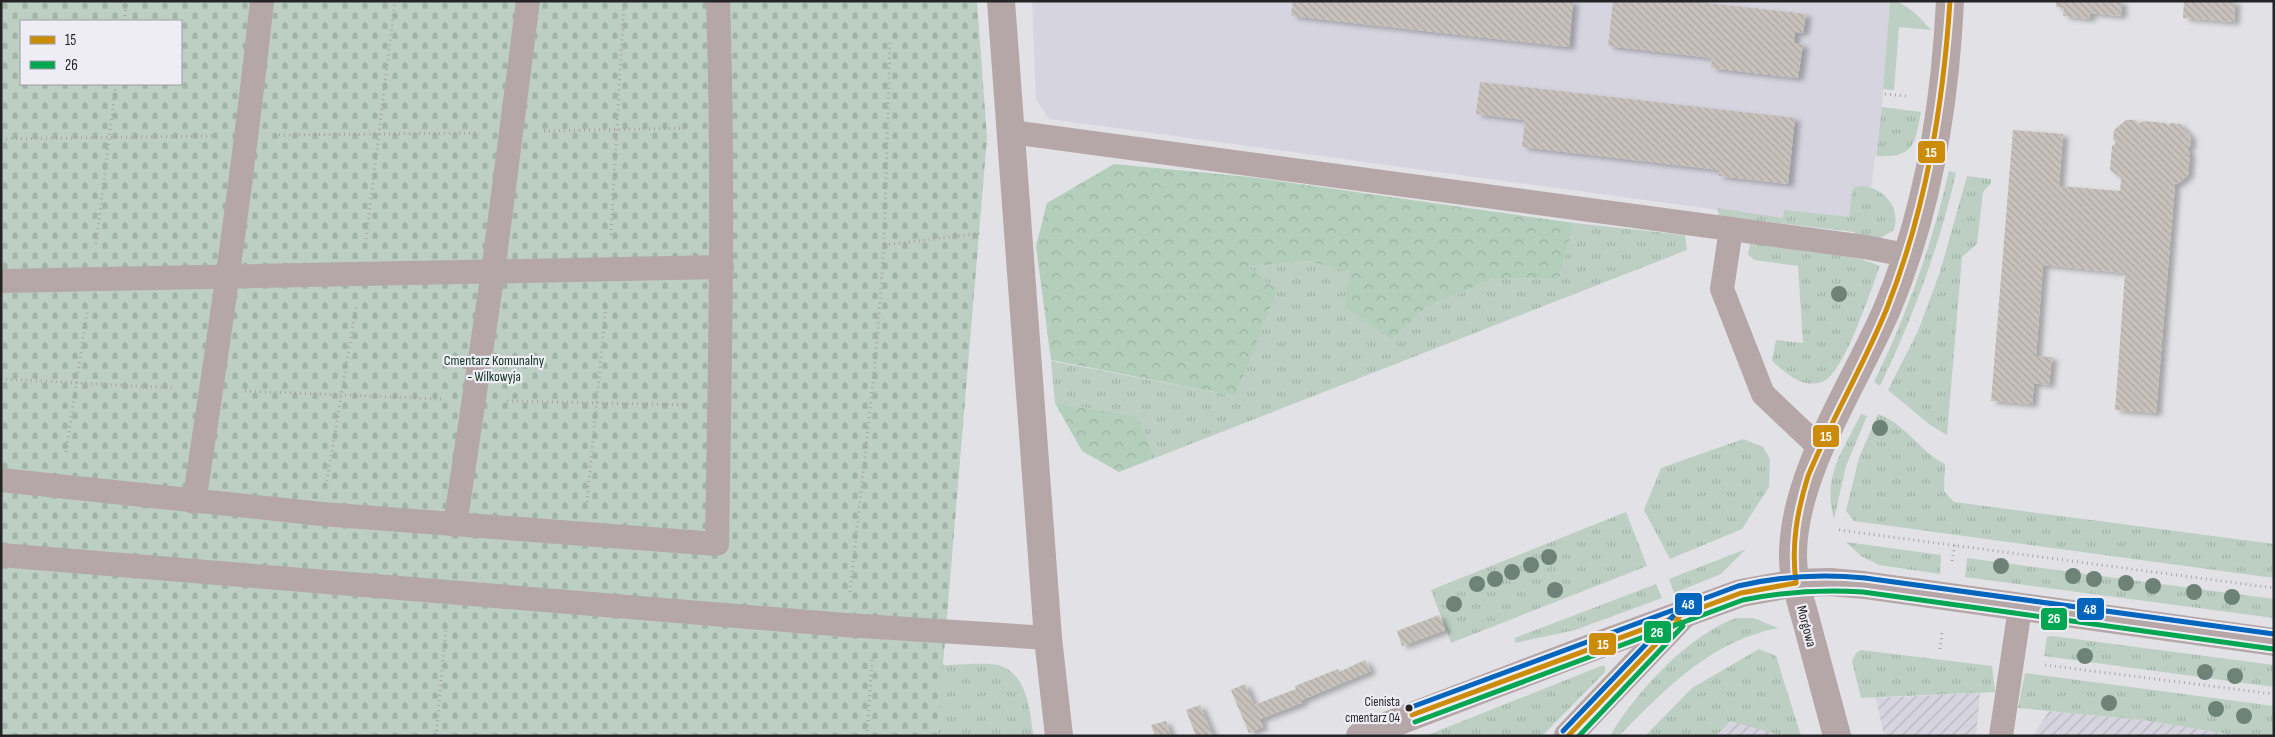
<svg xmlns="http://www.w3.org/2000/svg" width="2275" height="737" font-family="'Sofia Sans Condensed',sans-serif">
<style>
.built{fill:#d6d5df}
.industrial{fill:url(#industrial-furrows)}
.grass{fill:url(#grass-tufts)}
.forest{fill:url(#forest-crowns)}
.cemetery{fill:url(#cemetery-stones);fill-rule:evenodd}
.garden{fill:#bccfc2}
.building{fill:url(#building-back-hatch);filter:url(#shadow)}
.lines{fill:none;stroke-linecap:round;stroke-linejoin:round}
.path{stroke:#aca4a5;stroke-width:3;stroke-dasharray:1 4;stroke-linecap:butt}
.service{stroke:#b5a6a7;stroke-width:24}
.minor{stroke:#b5a6a7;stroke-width:28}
.bus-1-casing{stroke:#eeedf5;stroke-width:9}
.bus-2-casing{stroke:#eeedf5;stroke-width:9}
.bus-3-casing{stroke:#eeedf5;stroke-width:9}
.bus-1{stroke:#cd8c08;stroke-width:5}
.bus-2{stroke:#00a651;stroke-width:5}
.bus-3{stroke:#0065bd;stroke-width:5}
.tree{fill:#6e8277}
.bus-dot{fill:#242427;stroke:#eeedf5;stroke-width:2}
.labels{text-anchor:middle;stroke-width:4.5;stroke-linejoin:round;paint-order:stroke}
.bus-label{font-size:13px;fill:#242427;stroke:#eeedf5;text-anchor:end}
.park-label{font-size:14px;fill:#10341c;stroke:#eeedf5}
.street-label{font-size:14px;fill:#242427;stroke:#eeedf5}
.line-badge{stroke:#eeedf5;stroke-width:2}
.badge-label{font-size:14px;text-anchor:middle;font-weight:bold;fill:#fff}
</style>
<defs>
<pattern id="industrial-furrows" width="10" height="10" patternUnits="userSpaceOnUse" patternTransform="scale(1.25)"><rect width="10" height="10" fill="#d6d5df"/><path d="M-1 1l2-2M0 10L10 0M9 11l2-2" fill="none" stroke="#b8b7bf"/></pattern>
<pattern id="grass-tufts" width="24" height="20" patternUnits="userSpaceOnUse" patternTransform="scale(1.25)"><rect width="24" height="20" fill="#bccfc2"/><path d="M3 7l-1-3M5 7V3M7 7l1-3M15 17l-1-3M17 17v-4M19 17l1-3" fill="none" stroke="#a1b2a7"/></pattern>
<pattern id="forest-crowns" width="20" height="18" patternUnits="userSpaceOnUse" patternTransform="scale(1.25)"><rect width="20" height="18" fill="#b4cebc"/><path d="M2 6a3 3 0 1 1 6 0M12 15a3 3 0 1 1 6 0" fill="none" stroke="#9bb1a2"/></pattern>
<pattern id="cemetery-stones" width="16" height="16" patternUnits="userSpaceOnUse" patternTransform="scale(1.25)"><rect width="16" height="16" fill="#bccfc2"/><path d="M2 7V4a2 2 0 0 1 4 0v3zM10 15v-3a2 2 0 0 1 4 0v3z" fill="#a1b2a7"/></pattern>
<pattern id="building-back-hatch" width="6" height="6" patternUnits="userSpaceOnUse" patternTransform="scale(1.25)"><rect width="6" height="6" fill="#c9c2bc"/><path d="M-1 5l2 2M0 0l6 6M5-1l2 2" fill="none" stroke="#aca7a2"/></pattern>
<filter id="shadow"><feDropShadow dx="5.5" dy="3" stdDeviation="2.5" flood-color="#0004"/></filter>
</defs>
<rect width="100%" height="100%" fill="#e2e2e6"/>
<!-- built -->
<path class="built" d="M1032,1H1890L1882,107L1871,187L1843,227L1049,119L1036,99Z"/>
<!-- industrial -->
<g class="industrial">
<path d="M1980,693L1976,736H1884L1876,698Z"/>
<path d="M2049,711L2143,720L2239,736H2033Z"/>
<path d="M1730,721L1782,734L1783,736H1716Z"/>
</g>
<!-- grass -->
<g class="grass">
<path d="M1882,107L1921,112C1915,145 1914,158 1876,156Z"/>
<path d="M1949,171L1956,173C1939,248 1913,317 1880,386L1874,382C1907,314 1932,245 1949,171Z"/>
<path d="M1967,176L1991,179V183L1983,192L1977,244L1962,257L1947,435L1930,425L1888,390L1918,331L1940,272Z"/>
<path d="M1863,186C1885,189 1901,208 1894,230L1879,239L1858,238L1854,232L1719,216L1717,208L1783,218L1784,210L1849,217L1852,191L1855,187Z"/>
<path d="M1574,223L1685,235L1687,250L1155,458L1137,416L1055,403L1051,361L1235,396L1248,267L1307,261L1350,272L1392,339L1427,307L1495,278L1559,279Z"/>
<path d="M1751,241L1861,259L1880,266C1871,289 1844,375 1822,382C1802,389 1786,373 1772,361L1776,340L1803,343L1798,266L1754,260L1748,254Z"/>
<path d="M1861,414L1867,416L1846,466L1834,519C1822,476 1843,451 1861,414Z"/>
<path d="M1878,414C1906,424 1919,451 1945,464L1944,491L1954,502L2274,544V578L1854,521L1846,511L1859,458Z"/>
<path d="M1743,439L1763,447L1770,459L1769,487L1742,529L1670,559L1644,510L1661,468Z"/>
<path d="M1626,512L1647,566L1451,643L1431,590Z"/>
<path d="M1846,542L1941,555L1940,574L1879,565L1861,556Z"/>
<path d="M1746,549L1721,574L1674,593L1669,579Z"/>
<path d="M1967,558L2274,599V618L1965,577Z"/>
<path d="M1656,584L1662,598L1575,630L1515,643V638Z"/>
<path d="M1736,618H1753L1778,628C1711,641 1665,689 1619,736H1610C1636,692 1688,635 1736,618Z"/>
<path d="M2052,636L2274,665V687L2044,656L2047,637Z"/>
<path d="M1759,649L1776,656L1801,736H1783L1730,721L1716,736H1645L1692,688Z"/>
<path d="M1861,650L1992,666L1995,692L1861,698L1852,661L1856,653Z"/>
<path d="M942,665C956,665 986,662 998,665C1027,673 1030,709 1033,734L1036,736H937Z"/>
<path d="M1601,666H1605V672L1542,736H1425Z"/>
<path d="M2025,673L2274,706V736H2239L2143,720L2018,708Z"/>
</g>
<!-- forest -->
<g class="forest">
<path d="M1114,164L1250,177L1574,223L1559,279L1495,278L1427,307L1392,339L1345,307L1350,272L1307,261L1248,267L1277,290L1235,396L1051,360L1036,246L1047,203Z"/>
<path d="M1055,403L1137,416L1155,458L1119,472L1082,451Z"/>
</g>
<!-- cemetery -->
<path class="cemetery" d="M1,1H977L987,138L937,736H1ZM21,21H181V84H21Z"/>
<!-- garden -->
<path class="garden" d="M1890,1C1906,1 1921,19 1931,30L1899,27L1894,90L1883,89Z"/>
<!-- building -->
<g class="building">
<path d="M1293,1H1573L1569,47L1291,16Z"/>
<path d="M1613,1H1689L1806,14L1803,33L1795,32L1794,43L1803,44L1798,78L1711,68L1712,58L1608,46Z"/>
<path d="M2056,1H2122L2121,16L2090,13V19L2063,16L2064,8L2056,7Z"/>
<path d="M2184,1H2235L2234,22L2183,18Z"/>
<path d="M1480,82L1795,118L1788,184L1719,176V170L1522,147L1525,120L1476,114Z"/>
<path d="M2126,120H2135L2138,124L2143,121L2165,123L2168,126L2171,123L2180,124L2191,137L2190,146L2187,149L2190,153L2188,175L2179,183L2175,184L2156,413L2115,410L2125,273L2043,265L2036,356L2052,357L2049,385L2034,383L2032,404L1991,401L2013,130L2063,134L2059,186L2120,191L2121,178L2110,170L2112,146L2116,143L2113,139L2114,130Z"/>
<path d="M1439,615L1445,630L1402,646L1397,631Z"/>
<path d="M1365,660L1371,671L1302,700V703L1260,719L1263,727L1249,733L1231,690L1245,684L1254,705L1296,689L1295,686L1338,669L1339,672Z"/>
<path d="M1200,705L1213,736H1196L1186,710Z"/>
<path d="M1166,721L1171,736H1155L1151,725Z"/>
</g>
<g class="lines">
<!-- path -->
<g class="path">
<path d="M124,21L127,1"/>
<path d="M1885,94L1906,96"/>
<path d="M544,131L688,128"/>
<path d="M279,135L478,133"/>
<path d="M1,139L213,136"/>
<path d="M611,235L624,1"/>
<path d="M366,239L395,1"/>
<path d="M96,244L116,84"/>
<path d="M884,245L983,233"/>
<path d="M1,379L176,388"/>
<path d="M245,391L441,399"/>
<path d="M507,401L686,405"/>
<path d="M66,452L87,312"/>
<path d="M327,481L356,307"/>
<path d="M587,502L606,304"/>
<path d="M1839,530L2274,588"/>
<path d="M1952,561L1955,545"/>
<path d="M850,592L876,355L884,245L890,41"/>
<path d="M1940,649L1942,633"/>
<path d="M2045,665L2274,694"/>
<path d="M436,736L446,627"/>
<path d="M867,736L872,660"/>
</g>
<!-- service -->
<g class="service">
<path d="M1011,132L1865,247L1906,255"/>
<path d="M1731,229L1722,289L1763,394L1821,449"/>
<path d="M1,281L722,267"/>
<path d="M1,480L322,514L717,544C720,363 724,182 718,1"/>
<path d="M194,502C220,335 244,169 262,1"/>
<path d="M455,525L493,272L528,1"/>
<path d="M1,555L846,625L1048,638"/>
<path d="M2001,736L2020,608"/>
</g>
<!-- minor -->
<g class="minor">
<path d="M1001,1L1048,638L1059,736"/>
<path d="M1360,736L1593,647L1741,593L1796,583L1830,582L1864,585L2274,642"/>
<path d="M1568,736L1683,615"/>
<path d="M1837,736C1827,699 1817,661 1807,624C1801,601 1792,577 1793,552C1795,470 1855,384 1887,309C1928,212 1945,107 1950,1"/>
</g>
<!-- bus-1 casing -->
<g class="bus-1-casing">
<g id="bus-1">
<path d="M1796,583C1791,545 1797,512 1808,476C1832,418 1864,365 1887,308C1926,209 1943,106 1950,1"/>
<path d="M1412,715L1741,593L1796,583"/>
<path d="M1568,736L1679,620"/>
</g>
</g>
<!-- bus-2 casing -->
<g class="bus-2-casing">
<g id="bus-2">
<path d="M1415,722L1743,600C1783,592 1822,589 1863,592L2273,649"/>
<path d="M1579,736L1683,626"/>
</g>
</g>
<!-- bus-3 casing -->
<g class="bus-3-casing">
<g id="bus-3">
<path d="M1409,708L1738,586C1780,576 1822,574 1865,578L2274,634"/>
<path d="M1563,731L1673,616"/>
</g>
</g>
<!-- bus-1 -->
<use href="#bus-1" class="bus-1"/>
<!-- bus-2 -->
<use href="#bus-2" class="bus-2"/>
<!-- bus-3 -->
<use href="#bus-3" class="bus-3"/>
</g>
<!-- trees -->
<g class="tree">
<circle cx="1839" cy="294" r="8"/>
<circle cx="1880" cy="428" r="8"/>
<circle cx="1549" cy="557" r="8"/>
<circle cx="1531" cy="565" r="8"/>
<circle cx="2001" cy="566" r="8"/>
<circle cx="1512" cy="572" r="8"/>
<circle cx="2073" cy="576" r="8"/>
<circle cx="1495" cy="579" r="8"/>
<circle cx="2094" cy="579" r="8"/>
<circle cx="2126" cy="583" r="8"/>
<circle cx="1477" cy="584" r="8"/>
<circle cx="2153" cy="586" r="8"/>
<circle cx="1555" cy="590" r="8"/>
<circle cx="2194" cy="592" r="8"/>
<circle cx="2232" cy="597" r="8"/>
<circle cx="1454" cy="604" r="8"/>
<circle cx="2085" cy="656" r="8"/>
<circle cx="2205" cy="672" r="8"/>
<circle cx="2235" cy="676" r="8"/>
<circle cx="2109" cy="703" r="8"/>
<circle cx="2216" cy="709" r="8"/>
<circle cx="2244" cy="716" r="8"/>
</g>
<!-- markers -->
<circle class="bus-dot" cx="1409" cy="708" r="4.5"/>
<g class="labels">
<!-- bus labels -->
<g class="bus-label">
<text x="1400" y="706">Cienista<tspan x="1400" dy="16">cmentarz 04</tspan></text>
</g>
<!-- park labels -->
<g class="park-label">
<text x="494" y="365">Cmentarz Komunalny<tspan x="494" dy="16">- Wilkowyja</tspan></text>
</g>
<!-- street labels -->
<g class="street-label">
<text transform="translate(1807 626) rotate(75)" y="5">Morgowa</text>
</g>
</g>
<g class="line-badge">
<rect x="1917" y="140" width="29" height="24" rx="5" fill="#cd8c08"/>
<rect x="1812" y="424" width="28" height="24" rx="5" fill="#cd8c08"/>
<rect x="1674" y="592" width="29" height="24" rx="5" fill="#0065bd"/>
<rect x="2076" y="597" width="29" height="24" rx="5" fill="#0065bd"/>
<rect x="2040" y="607" width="28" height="24" rx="5" fill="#00a651"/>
<rect x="1643" y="620" width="29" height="24" rx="5" fill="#00a651"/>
<rect x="1588" y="632" width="29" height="24" rx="5" fill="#cd8c08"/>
</g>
<g class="badge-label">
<text x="1931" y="157">15</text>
<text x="1826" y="441">15</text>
<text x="1688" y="609">48</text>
<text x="2090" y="614">48</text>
<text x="2054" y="623">26</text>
<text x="1657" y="637">26</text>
<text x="1603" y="649">15</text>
</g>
<!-- border -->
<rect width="2275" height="737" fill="none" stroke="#242427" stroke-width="5"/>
<!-- legend -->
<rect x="20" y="20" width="162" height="65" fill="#eeedf5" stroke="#9d9da3"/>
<rect x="30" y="36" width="25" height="8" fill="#cd8c08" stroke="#9d9da3"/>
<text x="65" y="45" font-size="15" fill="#242427">15</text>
<rect x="30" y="61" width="25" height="8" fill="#00a651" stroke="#9d9da3"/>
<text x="65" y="70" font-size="15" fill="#242427">26</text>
</svg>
